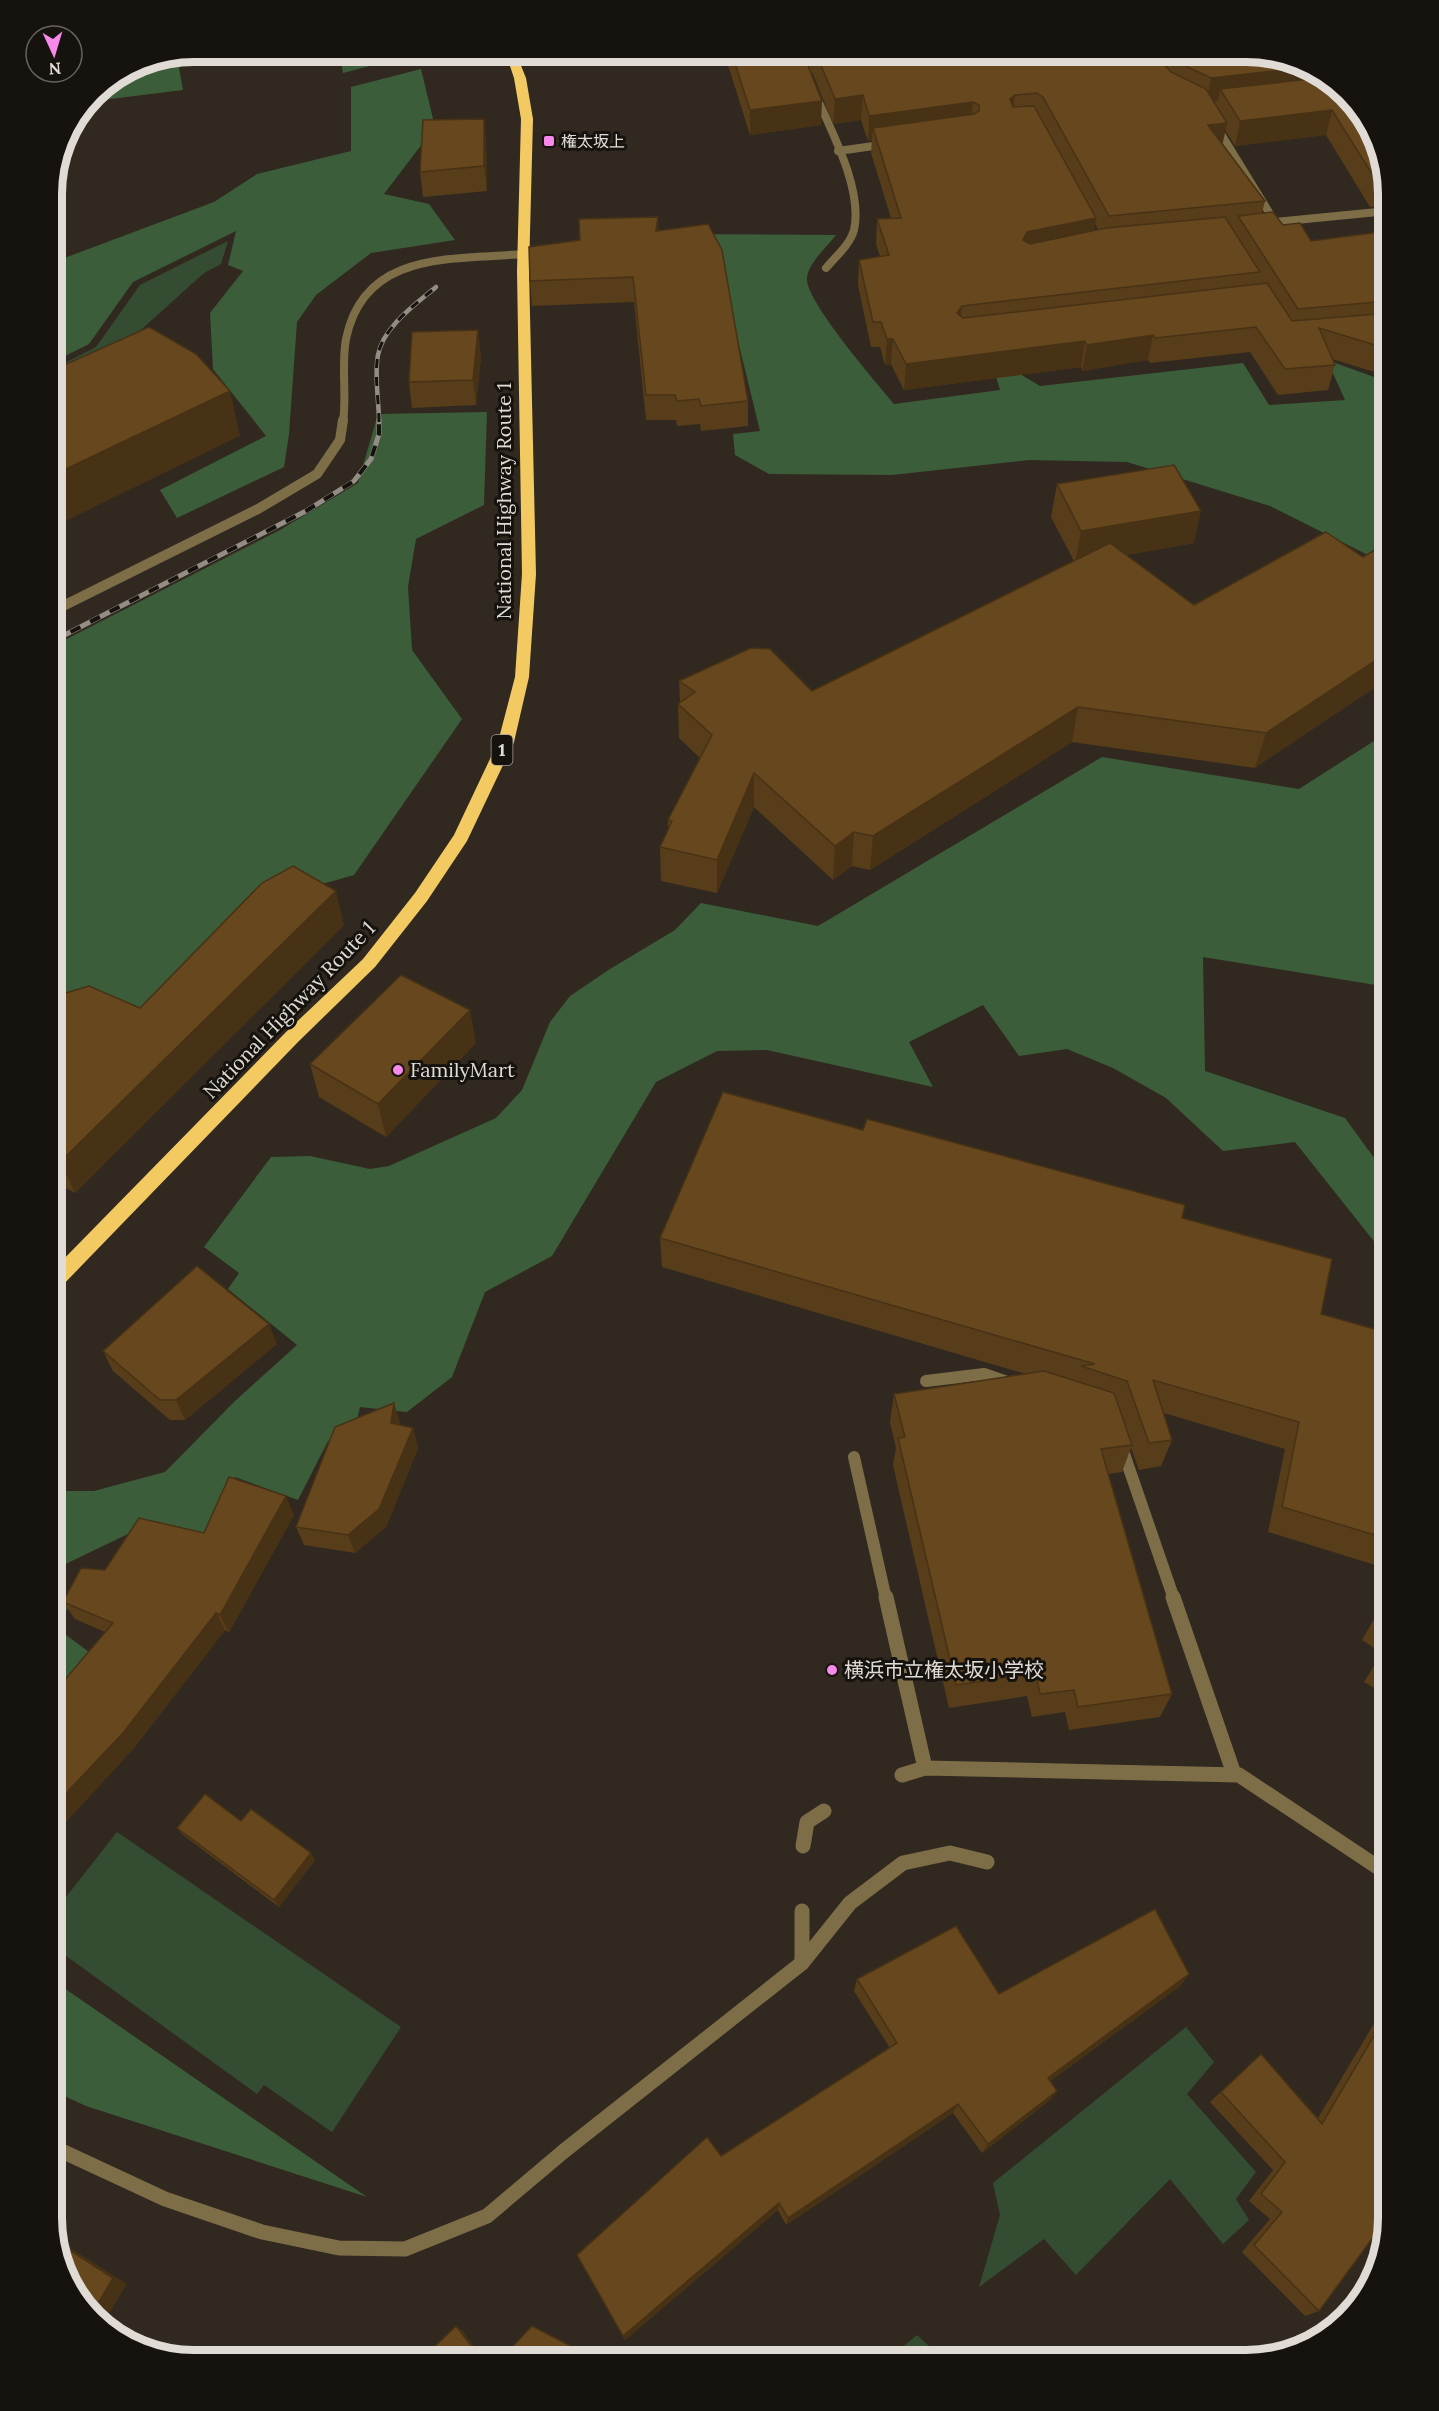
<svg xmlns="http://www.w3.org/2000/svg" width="1439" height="2411" font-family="Lora,'Noto Sans JP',serif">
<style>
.green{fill:#344c32}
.forest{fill:#3b5d39}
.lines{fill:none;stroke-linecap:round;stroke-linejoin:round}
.lane-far3{stroke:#7e6e47;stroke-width:8}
.lane-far2{stroke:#7e6e47;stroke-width:10}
.lane-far1{stroke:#7e6e47;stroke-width:12}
.lane{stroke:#7e6e47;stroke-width:15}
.street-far1{stroke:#7e6e47;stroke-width:8}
.street{stroke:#7e6e47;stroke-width:15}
.highway{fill:#f3ca62;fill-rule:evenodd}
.rail-far1-casing{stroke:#938d85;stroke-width:4.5}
.rail-casing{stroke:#938d85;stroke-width:5}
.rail-far1{stroke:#16130f;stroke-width:3;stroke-dasharray:9;stroke-linecap:butt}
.rail{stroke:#16130f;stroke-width:4;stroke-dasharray:11;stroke-linecap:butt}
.wall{fill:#583d1a;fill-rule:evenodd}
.shaded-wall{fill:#473215}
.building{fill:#66471e;stroke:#473215;stroke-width:1.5}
.poi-dot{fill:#f888ea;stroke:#16130f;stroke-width:2}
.labels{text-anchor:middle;stroke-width:6;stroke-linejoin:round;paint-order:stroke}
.far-poi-label{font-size:16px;fill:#e0dbd5;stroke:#16130f;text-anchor:start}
.shield{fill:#16130f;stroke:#a39f9a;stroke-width:1.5}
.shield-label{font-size:18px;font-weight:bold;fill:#e0dbd5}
.street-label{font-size:20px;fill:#e0dbd5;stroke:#16130f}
.poi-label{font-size:20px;fill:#e0dbd5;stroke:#16130f;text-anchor:start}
.rim{fill:none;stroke:#e0dbd5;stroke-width:8}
</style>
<rect width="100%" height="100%" fill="#312920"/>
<!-- green -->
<g class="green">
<path d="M228,241L221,264L204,273L113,355L51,388V370L96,347L140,285Z"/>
<path d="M117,1832L401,2027L332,2132L264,2085L257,2094L51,1945V1916Z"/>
<path d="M1186,2027L1214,2062L1187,2094L1256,2172L1236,2199L1249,2220L1223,2244L1170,2179L1076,2275L1044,2239L979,2287L1000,2215L993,2183Z"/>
<path d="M917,2335L944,2360H887Z"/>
</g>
<!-- forest -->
<g class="forest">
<path d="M193,51H280L284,55L195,56L179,68L183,90L94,101L93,92L139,62Z"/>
<path d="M339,51H381L385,62L343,73Z"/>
<path d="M421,69L435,127L384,194L429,204L455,240L371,253L316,295L297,322L289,434L284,467L177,518L160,490L266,436L213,369L210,313L243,271L228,265L236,231L133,282L89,344L51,363V263L214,202L257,174L351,151V87Z"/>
<path d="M664,234L836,235C827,247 808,263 807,278C805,301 877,383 894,404L1000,390L995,373L1020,374L1040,386L1243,363L1269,405L1345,400L1327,360L1388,382V565L1270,506L1127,462L1029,460L892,475L769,474L735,455L733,434L760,431L728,300L729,286L708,248Z"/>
<path d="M487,412L484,505L416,539L408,587L412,650L462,719L354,875L298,891L147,1022L51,1013V647L280,530L358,483L378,414Z"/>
<path d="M1388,732V987L1203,957L1205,1071L1345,1118L1388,1177V1259L1295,1142L1223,1151L1166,1098L1113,1068L1067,1049L1019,1056L983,1005L909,1042L933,1087L767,1050L717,1051L656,1082L552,1256L485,1292L452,1377L407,1412L360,1407L355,1429L328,1441L298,1500L235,1477L204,1536L155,1521L51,1571V1491H94L165,1472L235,1401L297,1345L228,1289L239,1273L204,1247L271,1157L310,1156L370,1169L389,1166L496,1118L522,1090L550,1022L570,996L610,969L675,930L701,903L818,926L1102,757L1299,789Z"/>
<path d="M51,1598L70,1602L58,1629L93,1655L51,1705Z"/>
<path d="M51,1979L367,2197L86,2106L51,2090Z"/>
</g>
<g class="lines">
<!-- lane-far3 -->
<path class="lane-far3" d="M343,422C347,395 341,365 346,339C364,250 453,260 524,254"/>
<!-- lane-far2 -->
<path class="lane-far2" d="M51,612L258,509L317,474L340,440L343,420"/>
<!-- lane-far1 -->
<g class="lane-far1">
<path d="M926,1381L984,1374L1010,1383"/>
<path d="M1121,1445L1174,1599"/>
<path d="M854,1457L886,1599"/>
</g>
<!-- lane -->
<g class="lane">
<path d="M886,1597L925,1768"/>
<path d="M1173,1597L1234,1774"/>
</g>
<!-- street-far1 -->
<g class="street-far1">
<path d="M816,96C832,132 863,190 854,230C850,245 835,257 826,268"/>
<path d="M1215,124L1278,227"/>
<path d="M838,151L888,144"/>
<path d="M1275,222L1388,211"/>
</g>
<!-- street -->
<g class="street">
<path d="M902,1775L925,1768L1239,1775L1388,1874"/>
<path d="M803,1846L807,1822L824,1811"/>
<path d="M802,1911V1963"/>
<path d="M51,2146L165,2199L262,2232L339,2248L405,2249L487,2216L564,2151L802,1963L850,1903L903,1863L950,1853L987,1862"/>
</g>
<!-- highway -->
<path class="highway" d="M505,51H515L526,78L533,119L529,271L536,574L529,677L514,742L467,841L427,901L375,967L298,1042L58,1290L51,1292V1272L286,1032L363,959L415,893L454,835L498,742L515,677L522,574L517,271L521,119L514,78Z"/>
<!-- rail-far1 casing -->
<g class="rail-far1-casing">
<path id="rail-far1" d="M379,422C379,401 374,375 378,355C383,327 416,304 436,287"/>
</g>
<!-- rail casing -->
<g class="rail-casing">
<path id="rail" d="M51,642L306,511L354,481L371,459L379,434V420"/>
</g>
<!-- rail-far1 -->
<use href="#rail-far1" class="rail-far1"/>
<!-- rail -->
<use href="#rail" class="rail"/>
</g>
<!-- wall -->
<g class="wall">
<path d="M718,51H1256L1373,131L1388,193V376L1332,359L1335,365L1328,390L1278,395L1250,352L1150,363L1148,360L1082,371L1081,367L904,390L891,364L885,365L880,347H871L858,285L859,260L880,256L876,244L877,219L891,218L871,153L872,140L868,141L861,120L833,124L813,74L810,71L821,125L750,135L729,68ZM1225,130L1235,146L1326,135L1370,207L1380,206L1376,218L1384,231L1311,241L1262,213L1265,201L1222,144ZM1095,223L1098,230L1094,231Z"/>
<path d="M484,119L486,143L487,191L423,197L420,172Z"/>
<path d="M658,230L748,401V426L701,431L700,424L677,426L676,420H646L634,302L532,306L530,281Z"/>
<path d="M481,356L476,405L412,408L409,382Z"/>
<path d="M1057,484L1194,543L1126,555L1194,605L1363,557L1255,768L1072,742L870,870L852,866L833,880L754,807L717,893L661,881L660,847L668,829V820L700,758L679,738L678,704L680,702L679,681L812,691L1074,561L1051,517Z"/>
<path d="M344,925L75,1193L51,1180V1007L140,1008Z"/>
<path d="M476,1043L386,1137L319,1097L310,1064Z"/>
<path d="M1182,1218L1321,1314L1388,1333V1569L1268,1532L1285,1449L1164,1413L1172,1440L1161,1466L1139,1470L1131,1448L1122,1472L1108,1474L1172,1694L1160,1717L1069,1730L1065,1712L1032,1717L1027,1696L949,1708L893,1465L896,1448L890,1422L894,1394L1026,1374L662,1267L660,1238Z"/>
<path d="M277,1344L185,1420H170L113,1371L103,1351Z"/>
<path d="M394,1403L400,1423V1425L413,1428L418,1448L386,1527L355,1553L304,1545L296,1527Z"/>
<path d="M294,1515L229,1632L225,1630L134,1748L51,1838V1696L105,1632L75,1619L63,1602L105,1570L204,1533Z"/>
<path d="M1388,1595V1696L1364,1682L1382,1653L1362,1640Z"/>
<path d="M241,1821L315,1860L279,1907L183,1835L177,1828Z"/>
<path d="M1189,1974L1180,1986L1050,2081L1057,2091L1050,2100L982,2153L953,2113L786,2225L778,2210L625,2340L580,2261L721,2156L890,2048L854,1991L857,1979L999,1994Z"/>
<path d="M1388,2000V2217L1319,2311L1305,2316L1242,2252L1270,2219L1249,2201L1273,2170L1210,2102L1261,2054L1318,2118Z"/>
</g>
<!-- shaded-wall -->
<g class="shaded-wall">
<path d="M1303,68L1325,75L1336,87L1220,89L1218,101L1206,103L1211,78Z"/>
<path d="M863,95L861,120L833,124L835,99Z"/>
<path d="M1015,95L1012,120L1010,99Z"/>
<path d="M822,101L821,125L750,135V110Z"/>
<path d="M973,102L970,127L873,128L872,140L868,141L869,116Z"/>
<path d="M1332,110L1326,135L1235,146L1240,121Z"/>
<path d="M484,119L486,143L487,191L484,166Z"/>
<path d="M1227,123L1222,147L1208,125Z"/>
<path d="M658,217L659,242L656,231Z"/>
<path d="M1096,218L1092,243L1024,257L1023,240L1027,232Z"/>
<path d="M962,306L959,331L957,313Z"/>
<path d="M478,330L481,356L476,405L473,380Z"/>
<path d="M1153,335L1148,360L1082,371L1087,345Z"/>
<path d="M887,339H893L891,364L885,365Z"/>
<path d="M1085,341L1081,367L904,390L906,364Z"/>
<path d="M230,391L240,436L51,528V476Z"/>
<path d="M1201,511L1194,543L1075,564L1081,531Z"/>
<path d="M1388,652V679L1255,768L1266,733Z"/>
<path d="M1078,707L1072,742L870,870L873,836Z"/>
<path d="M754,773V807L717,893V860Z"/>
<path d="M854,832L852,866L833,880L835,846Z"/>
<path d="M336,891L344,925L75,1193L60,1162Z"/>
<path d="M470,1010L476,1043L386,1137L378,1104Z"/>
<path d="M269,1324L277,1344L185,1420L176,1400Z"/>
<path d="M394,1403L400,1423L396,1442L391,1423Z"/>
<path d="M413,1428L418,1448L386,1527L355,1553L348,1535Z"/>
<path d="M286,1496L294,1515L229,1632L220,1615Z"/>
<path d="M216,1613L225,1630L134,1748L51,1838V1809Z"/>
<path d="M311,1853L315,1860L279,1907L274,1900Z"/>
<path d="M1189,1974L1180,1986L1041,2088L1048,2078Z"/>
<path d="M1057,2091L1050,2100L982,2153L988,2144Z"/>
<path d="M958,2104L953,2113L786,2225L788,2218Z"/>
<path d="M779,2203L778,2210L625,2340L623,2336Z"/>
<path d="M56,2239L127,2284L103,2323L93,2312L57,2242Z"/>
<path d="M456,2326L462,2330L484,2360H482Z"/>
<path d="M107,2328L183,2357L182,2359L170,2355Z"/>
</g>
<!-- building -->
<g class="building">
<path d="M731,51H799L804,56L822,101L750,110Z"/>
<path d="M815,51H1151L1171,72L1206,89L1227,123L1208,125L1265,201L1109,216L1043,97L1037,93L1015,95L1010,99L1013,107L1034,106L1096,218L1027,232L1023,240L1030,244L1106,228L1225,217L1260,272L962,306L957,313L963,318L1267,283L1292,321L1377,314L1388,317V349L1319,328L1335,365L1285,369L1256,327L1155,338L1153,335L1087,345L1085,341L906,364L893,339H887L881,322H873L859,260L889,255L877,219L901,218L873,128L974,114L979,111V105L973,102L869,116L863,95L835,99Z"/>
<path d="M1168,51H1256L1303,68L1211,78L1179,63Z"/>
<path d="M1327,77L1373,131L1385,181L1377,182L1332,110L1240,121L1220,89Z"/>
<path d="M484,119V166L420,172L423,120Z"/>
<path d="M1383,193H1388V201Z"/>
<path d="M1273,212L1283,225L1300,223L1311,241L1388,231V305L1377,302L1298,309L1238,216Z"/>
<path d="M658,217L656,231L708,224L722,250L748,401L701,406L699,399L677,401L675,395H646L633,277L530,281L529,247L580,240L579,219Z"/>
<path d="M149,327L196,354L230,391L51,476V371Z"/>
<path d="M478,330L473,380L409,382L412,332Z"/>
<path d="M1174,465L1201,511L1081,531L1057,484Z"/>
<path d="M1326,532L1363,557L1388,542V652L1266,733L1078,707L873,836L854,832L835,846L754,773L717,860L660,847L672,821L668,820L712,735L678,704L695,692L679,681L751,648L770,649L812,691L1110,543L1194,605Z"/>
<path d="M293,866L336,891L60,1162L51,1157V1007L66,993L89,986L140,1008L262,883Z"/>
<path d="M401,975L470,1010L378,1104L310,1064Z"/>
<path d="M723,1092L863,1130L867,1119L1185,1205L1182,1218L1332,1259L1321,1314L1388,1333V1539L1282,1507L1299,1422L1153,1380L1172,1440L1149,1443L1127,1381L1081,1366L1095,1364L660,1238Z"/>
<path d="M197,1266L269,1324L176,1400H160L103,1351Z"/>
<path d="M1044,1371L1114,1393L1132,1445L1101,1449L1172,1694L1078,1707L1074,1690L1040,1694L1036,1673L956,1685L898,1438L905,1437L894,1394Z"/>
<path d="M394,1403L391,1423L413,1428L379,1509L348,1535L296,1527L335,1427Z"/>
<path d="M229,1477L286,1496L220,1615L216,1613L123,1733L51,1809V1696L113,1623L63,1602L81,1568L105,1570L139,1518L204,1533Z"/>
<path d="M1388,1601V1622L1379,1616Z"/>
<path d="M1388,1648V1663L1381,1659Z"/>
<path d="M205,1794L241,1821L251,1809L311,1853L274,1900L177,1828Z"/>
<path d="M1155,1909L1189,1974L1048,2078L1057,2091L988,2144L958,2104L788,2218L779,2203L623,2336L577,2255L707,2137L721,2156L897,2043L857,1979L956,1926L999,1994Z"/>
<path d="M1388,2012V2217L1319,2311L1254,2245L1282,2212L1261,2194L1285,2162L1221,2092L1261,2054L1322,2124Z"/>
<path d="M57,2242L113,2278L93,2312L66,2280Z"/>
<path d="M456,2326L482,2360H421Z"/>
<path d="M532,2326L598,2360H500Z"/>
<path d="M108,2329L170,2353V2355L114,2336Z"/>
</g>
<!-- markers -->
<g class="poi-dot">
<rect x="543" y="135" width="12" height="12" rx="3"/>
<circle cx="398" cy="1070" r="6"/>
<circle cx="832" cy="1670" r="6"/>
</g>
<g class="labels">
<!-- far-poi labels -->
<g class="far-poi-label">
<text x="561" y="147">権太坂上</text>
</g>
<!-- shield labels -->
<rect class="shield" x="491.5" y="735" width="21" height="30" rx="4.5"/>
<g class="shield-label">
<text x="502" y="756">1</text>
</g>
<!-- street labels -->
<g class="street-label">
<text transform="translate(504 501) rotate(-90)" y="7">National Highway Route 1</text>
<text transform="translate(289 1010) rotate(-46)" y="7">National Highway Route 1</text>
</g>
<!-- poi labels -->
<g class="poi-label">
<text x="410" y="1077">FamilyMart</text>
<text x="844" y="1677">横浜市立権太坂小学校</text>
</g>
</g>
<!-- crop -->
<path d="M0 0H1439V2411H0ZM194 62H1246A132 132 0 0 1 1378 194V2218A132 132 0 0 1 1246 2350H194A132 132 0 0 1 62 2218V194A132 132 0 0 1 194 62Z" fill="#16130f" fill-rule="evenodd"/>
<path class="rim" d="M194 62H1246A132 132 0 0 1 1378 194V2218A132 132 0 0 1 1246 2350H194A132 132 0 0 1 62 2218V194A132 132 0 0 1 194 62Z"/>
<!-- north arrow -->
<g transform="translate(54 54) rotate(176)"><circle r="28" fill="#16130f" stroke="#67635e" stroke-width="1.5"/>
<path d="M0-4.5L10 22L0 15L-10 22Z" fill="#f888ea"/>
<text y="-9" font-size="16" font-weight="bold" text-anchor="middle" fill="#e0dbd5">N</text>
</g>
</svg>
